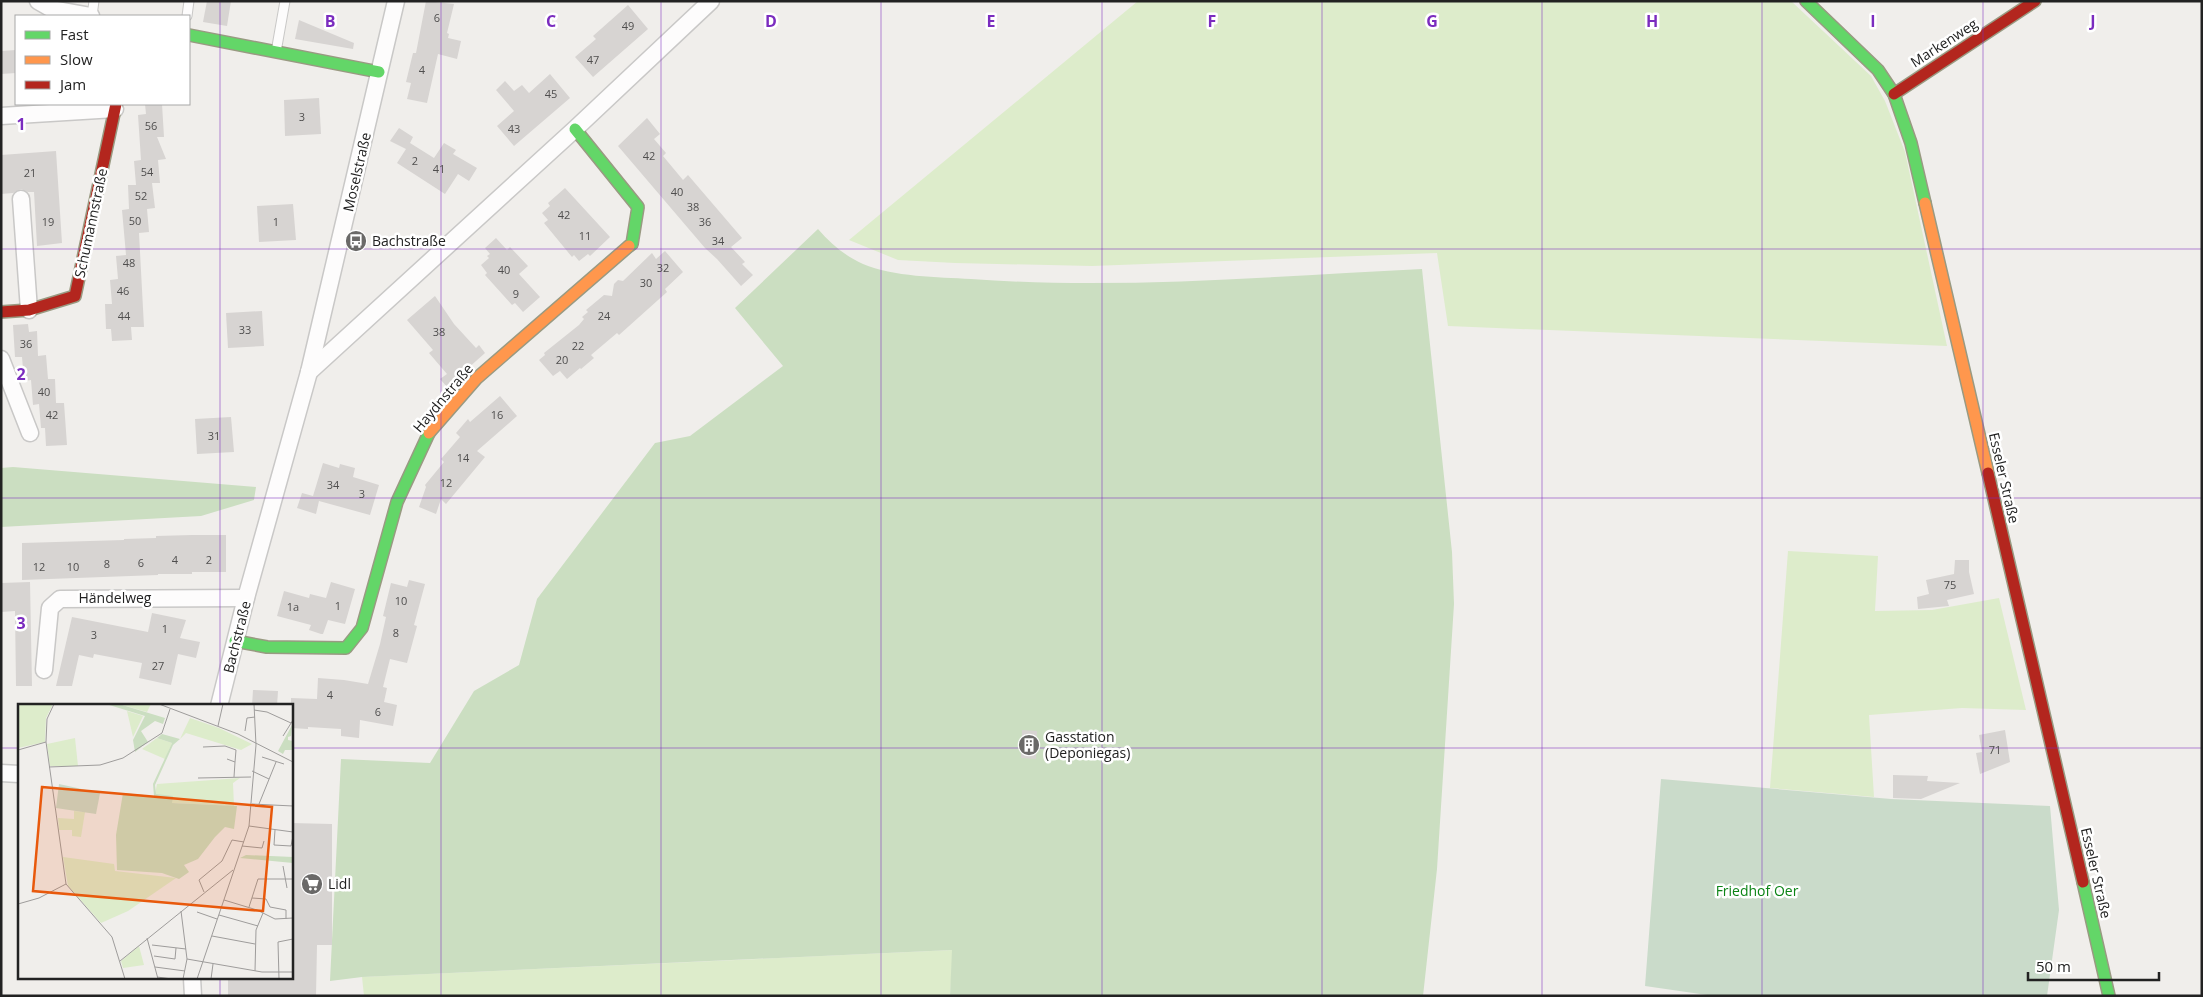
<svg xmlns="http://www.w3.org/2000/svg" width="2203" height="997" font-family="'Open Sans',sans-serif">
<style>
.grass{fill:#ddeccb}
.forest{fill:#cbdec1}
.cemetery{fill:#cadbca}
.building{fill:#d7d4d2}
.lines{fill:none;stroke-linecap:round;stroke-linejoin:round}
.lane-casing{stroke:#c9c8c7;stroke-width:11}
.street-casing{stroke:#c9c8c7;stroke-width:19}
.fast-casing{stroke:#999a82;stroke-width:14}
.slow-casing{stroke:#999a82;stroke-width:14}
.jam-casing{stroke:#999a82;stroke-width:14}
.lane{stroke:#fdfcfc;stroke-width:9}
.street{stroke:#fdfcfc;stroke-width:16}
.fast{stroke:#63d668;stroke-width:11}
.slow{stroke:#ff974d;stroke-width:11}
.jam{stroke:#b3261e;stroke-width:11}
.grid{fill:none;stroke:#7b2cbf;stroke-width:1;stroke-opacity:0.55}
.labels{text-anchor:middle;stroke-width:5;stroke-linejoin:round;paint-order:stroke}
.number-label{font-size:11px;fill:#4f4e4e}
.street-label{font-size:14px;fill:#222;stroke:#fff}
.poi-label{font-size:14px;fill:#222;stroke:#fff;text-anchor:start}
.park-label{font-size:14px;fill:#0c8416;stroke:#fff}
.inset-road{fill:none;stroke:#9e9c9b;stroke-width:1}
.view{fill:#e8590c;fill-opacity:0.15;stroke:#e8590c;stroke-width:2.5}
.inset-edge{fill:none;stroke:#222;stroke-width:2.5}
.grid-label{font-size:16px;text-anchor:middle;font-weight:bold;fill:#7b2cbf;stroke:#fff;stroke-width:5;stroke-linejoin:round;paint-order:stroke}
</style>
<rect width="100%" height="100%" fill="#f0eeeb"/>
<!-- grass -->
<g class="grass">
<path d="M1138,1H1791L1871,76L1885,101L1905,152L1947,346L1448,326L1437,253L1092,266L955,263L898,260L849,240Z"/>
<path d="M1788,551L1878,556L1875,611L1932,610L1999,598L2026,710L1962,708L1869,715L1874,797L1770,788Z"/>
<path d="M953,950L950,996H364L362,977Z"/>
</g>
<!-- forest -->
<g class="forest">
<path d="M818,229C831,244 845,256 863,264C893,277 938,277 971,279C1121,290 1272,276 1422,269L1452,552L1454,604L1437,869L1423,996H950L952,950L362,977L330,981L341,759L430,763L474,691L519,665L537,599L655,443L690,436L783,366L735,308Z"/>
<path d="M13,467L256,487L254,500L201,516L1,527V468Z"/>
</g>
<!-- cemetery -->
<path class="cemetery" d="M1661,779L1891,799L2050,806L2059,910L2047,996H1714L1645,986Z"/>
<!-- building -->
<g class="building">
<path d="M207,1H231L227,26L203,22Z"/>
<path d="M426,1L454,4L447,33L449,34L448,38L461,41L457,59L438,54L427,103L407,99L411,83L406,82L413,53H416Z"/>
<path d="M628,5L648,29L593,77L575,57L596,39L593,36Z"/>
<path d="M299,20L354,43L353,49L295,39Z"/>
<path d="M16,50V73L1,74V51Z"/>
<path d="M550,74L570,98L514,146L497,126L514,111L496,90L505,81L514,91L522,85L529,93Z"/>
<path d="M319,98L321,134L285,136L284,100Z"/>
<path d="M145,104H162L164,137H157L166,159L158,160L160,183H152L155,208L147,209L149,232L139,233L144,327H131L132,340L112,341L111,329H106L105,304H112L110,280L118,279L116,256L126,255L122,210L129,209L128,185H136L134,161L141,160L138,115L146,114Z"/>
<path d="M647,118L660,134L654,139L666,153L663,156L683,180L688,175L742,238L731,247L745,262L742,264L753,275L741,286L717,259L705,248L618,146Z"/>
<path d="M399,128L413,137L410,143L434,158L444,143L456,150L453,154L477,168L469,181L458,174L445,194L397,163L406,149L390,141Z"/>
<path d="M56,151L62,243L37,246L34,192H28L21,189L13,193L1,194V155Z"/>
<path d="M565,188L610,237L590,256L588,254L579,261L574,255L572,257L544,223L548,220L542,213L550,206L548,203Z"/>
<path d="M293,204L296,240L259,242L257,206Z"/>
<path d="M496,238L507,250L510,247L528,266L519,274L540,297L523,312L515,303L512,305L485,275L487,273L481,265L489,258L487,256L490,254L485,248Z"/>
<path d="M665,251L683,272L665,289L667,292L619,335L617,333L591,355L594,358L581,369L580,368L567,379L560,371L553,376L539,360L545,355L544,353L579,325L584,319L582,317L588,312L586,310L604,295L612,296L614,284L618,280L623,281L652,253L656,259Z"/>
<path d="M435,296L454,324L476,348L479,345L485,353L467,369L449,389L440,379L447,374L429,353L433,350L407,320Z"/>
<path d="M262,311L264,346L228,348L226,313Z"/>
<path d="M28,324L29,332L37,331L38,356L46,355L48,379H55L56,403H64L67,445L46,446L45,428H41L39,404L33,405L31,380L24,381L22,357H15L13,325Z"/>
<path d="M500,396L517,416L477,451L485,457L446,504L441,499L436,514L419,507L426,487L425,485L444,462L441,459L460,437L456,433L468,419L470,422Z"/>
<path d="M231,417L234,452L197,454L195,419Z"/>
<path d="M323,463L339,468L340,464L355,468L353,477L379,485L370,515L319,501L316,514L297,508L302,493L313,496Z"/>
<path d="M192,535H226V572H192V574H158V575L22,580V543L124,540V539L156,538V536Z"/>
<path d="M1955,560H1969V572L1974,594L1947,600L1949,606L1918,609L1917,597L1929,594L1926,580L1954,574Z"/>
<path d="M409,580L425,584L414,625L417,626L407,663L390,659L383,687L387,688L384,702L397,705L393,726L360,720L359,738L341,736V729L308,727V729L291,728V698L317,699L318,678L344,680L368,684L380,644L386,617L383,616L391,583L407,587Z"/>
<path d="M30,582L32,686H16L15,611L1,612V583Z"/>
<path d="M331,582L355,589L345,624L328,620L323,634H321L309,630L311,625L277,616L284,591L309,598L310,594L326,598Z"/>
<path d="M152,613L186,620L180,638L200,642L196,658L178,654L171,685L139,678L142,663L94,654L93,658L79,655L72,686H56L72,617L148,632Z"/>
<path d="M253,690L278,691L277,706H252Z"/>
<path d="M1022,730L1037,731L1036,759L1021,758Z"/>
<path d="M2005,730L2010,762L1980,774L1976,753L1982,752L1979,735Z"/>
<path d="M1893,775L1928,776L1927,781L1960,783L1921,799L1893,798Z"/>
<path d="M291,823L332,824V945H317L316,996L228,995V978H291Z"/>
</g>
<g class="lines">
<!-- lane casing -->
<g class="lane-casing">
<g id="lane">
<path d="M92,16L94,1"/>
<path d="M187,16L189,1"/>
<path d="M276,52L285,1"/>
</g>
</g>
<!-- street casing -->
<g class="street-casing">
<g id="street">
<path d="M38,1L52,9L91,16"/>
<path d="M1,116L115,109"/>
<path d="M21,199L29,310"/>
<path d="M1,359L30,433"/>
<path d="M309,372L575,129L711,1"/>
<path d="M44,670L50,608L60,599L246,598"/>
<path d="M219,706L246,598L309,372L396,1"/>
<path d="M1,773L19,774"/>
<path d="M192,978L193,996"/>
</g>
</g>
<!-- fast casing -->
<g class="fast-casing">
<g id="fast">
<path d="M1806,1L1878,70L1894,94L1911,143L1925,203"/>
<path d="M189,35L379,72"/>
<path d="M575,129L638,207L632,244L629,246"/>
<path d="M235,641L267,647L346,648L362,628L397,502L429,433"/>
<path d="M2083,882L2109,996"/>
</g>
</g>
<!-- slow casing -->
<g class="slow-casing">
<g id="slow">
<path d="M1925,203L1988,473"/>
<path d="M429,433L477,378L629,246"/>
</g>
</g>
<!-- jam casing -->
<g class="jam-casing">
<g id="jam">
<path d="M1894,94L2035,1"/>
<path d="M1,312L29,310L75,296L116,104"/>
<path d="M1988,473L2083,882"/>
</g>
</g>
<!-- lane -->
<use href="#lane" class="lane"/>
<!-- street -->
<use href="#street" class="street"/>
<!-- fast -->
<use href="#fast" class="fast"/>
<!-- slow -->
<use href="#slow" class="slow"/>
<!-- jam -->
<use href="#jam" class="jam"/>
</g>
<!-- grid -->
<path class="grid" d="M220,1V706M441,1V996M661,1V996M881,1V996M1102,1V996M1322,1V996M1542,1V996M1762,1V996M1983,1V996M1,249H2202M1,498H2202M1,748H19M291,748H2202M220,978V996"/>
<!-- icons -->
<defs>
<g id="bus-disc" transform="scale(1.125)"><circle r="9.5" fill="#6a6968" stroke="#fff"/><path d="M-5-6H5V4H4V6H2V4H-2V6H-4V4H-5ZM-3.5-4V0h7V-4ZM-3.5 1.2v1.5H-2V1.2ZM2 1.2v1.5H3.5V1.2Z" fill="#fff"/></g>
<g id="building-disc" transform="scale(1.125)"><circle r="9.5" fill="#6a6968" stroke="#fff"/><path d="M-4-6H4V6H1V3H-1V6H-4ZM-2.5-4.3h1.7v1.8h-1.7ZM.8-4.3h1.7v1.8H.8ZM-2.5-1h1.7V.8h-1.7ZM.8-1h1.7V.8H.8Z" fill="#fff"/></g>
<g id="supermarket-disc" transform="scale(1.125)"><circle r="9.5" fill="#6a6968" stroke="#fff"/><path d="M-6-5.5h2.5l.6 2H6L4.5 2H-2.5L-4.4-4H-6ZM-1.5 3.2a1.3 1.3 0 1 0 .1 0ZM3 3.2a1.3 1.3 0 1 0 .1 0Z" fill="#fff"/></g>
</defs>
<g fill-rule="evenodd">
<use href="#bus-disc" x="356" y="241"/>
<use href="#building-disc" x="1029" y="745"/>
<use href="#supermarket-disc" x="312" y="884"/>
</g>
<g class="labels">
<!-- number labels -->
<g class="number-label">
<text x="437" y="22">6</text>
<text x="628" y="30">49</text>
<text x="593" y="64">47</text>
<text x="422" y="74">4</text>
<text x="551" y="98">45</text>
<text x="302" y="121">3</text>
<text x="151" y="130">56</text>
<text x="514" y="133">43</text>
<text x="649" y="160">42</text>
<text x="415" y="165">2</text>
<text x="439" y="173">41</text>
<text x="147" y="176">54</text>
<text x="30" y="177">21</text>
<text x="677" y="196">40</text>
<text x="141" y="200">52</text>
<text x="693" y="211">38</text>
<text x="564" y="219">42</text>
<text x="135" y="225">50</text>
<text x="48" y="226">19</text>
<text x="276" y="226">1</text>
<text x="705" y="226">36</text>
<text x="585" y="240">11</text>
<text x="718" y="245">34</text>
<text x="129" y="267">48</text>
<text x="663" y="272">32</text>
<text x="504" y="274">40</text>
<text x="646" y="287">30</text>
<text x="123" y="295">46</text>
<text x="516" y="298">9</text>
<text x="124" y="320">44</text>
<text x="604" y="320">24</text>
<text x="245" y="334">33</text>
<text x="439" y="336">38</text>
<text x="26" y="348">36</text>
<text x="578" y="350">22</text>
<text x="562" y="364">20</text>
<text x="44" y="396">40</text>
<text x="52" y="419">42</text>
<text x="497" y="419">16</text>
<text x="214" y="440">31</text>
<text x="463" y="462">14</text>
<text x="446" y="487">12</text>
<text x="333" y="489">34</text>
<text x="362" y="498">3</text>
<text x="175" y="564">4</text>
<text x="209" y="564">2</text>
<text x="141" y="567">6</text>
<text x="107" y="568">8</text>
<text x="39" y="571">12</text>
<text x="73" y="571">10</text>
<text x="1950" y="589">75</text>
<text x="401" y="605">10</text>
<text x="338" y="610">1</text>
<text x="293" y="611">1a</text>
<text x="165" y="633">1</text>
<text x="396" y="637">8</text>
<text x="94" y="639">3</text>
<text x="158" y="670">27</text>
<text x="330" y="699">4</text>
<text x="378" y="716">6</text>
<text x="1995" y="754">71</text>
</g>
<!-- street labels -->
<g class="street-label">
<text transform="translate(1944 43) rotate(-33)" y="5">Markenweg</text>
<text transform="translate(357 172) rotate(-77)" y="5">Moselstraße</text>
<text transform="translate(91 223) rotate(-78)" y="5">Schumannstraße</text>
<text transform="translate(443 398) rotate(-50)" y="5">Haydnstraße</text>
<text transform="translate(2004 478) rotate(77)" y="5">Esseler Straße</text>
<text x="115" y="603">Händelweg</text>
<text transform="translate(237 637) rotate(-76)" y="5">Bachstraße</text>
<text transform="translate(2096 873) rotate(77)" y="5">Esseler Straße</text>
</g>
<!-- poi labels -->
<g class="poi-label">
<text x="372" y="246">Bachstraße</text>
<text x="1045" y="742">Gasstation<tspan x="1045" dy="16">(Deponiegas)</tspan></text>
<text x="328" y="889">Lidl</text>
</g>
<!-- park labels -->
<g class="park-label">
<text x="1757" y="896">Friedhof Oer</text>
</g>
</g>
<!-- overview -->
<g transform="translate(18 704)">
<rect width="275" height="275" fill="#f0eeeb"/>
<path d="M0,0H35L28,14L27,38L0,44ZM101,0H133L129,8ZM109,7L125,12L115,33ZM172,14L201,24L234,40L223,46L168,29L162,35ZM57,34L60,62H32L29,40ZM139,34L154,39L147,55L124,45ZM222,74L215,79L216,102L154,99L137,90L139,80ZM56,107L67,108L63,133L54,132V126H41L40,114L56,115ZM45,153L96,160L97,167L158,174L110,207L83,219L50,182ZM121,242L126,261L105,264L103,257Z" fill="#ddeccb"/>
<path d="M88,0H101L147,14L145,20L137,17L123,27L130,38L117,48L115,36L127,12ZM274,21L273,32L270,33V36L275,37V46H267L265,50L260,47ZM144,30L162,35L155,41L137,81L138,90L155,92L154,99L219,102L216,125L207,123L197,133L180,155L166,161L171,168L161,175L144,169L99,166L98,131L105,89L136,92L135,80L154,39L139,34ZM228,151L275,153V159L222,154Z" fill="#cbdec1"/>
<path d="M41,80L82,89L78,110L38,104Z" fill="#cadbca"/>
<path class="inset-road" d="M36,0L29,15L28,38L48,180L94,233L107,275M141,0L220,30L275,58M236,6L249,8L273,19M200,22L205,0M227,27L229,14L237,13M265,32L275,16M185,43L207,42L218,46L217,58M0,46L28,38M244,53L266,60M209,55L217,58L216,73M31,63L82,61L105,54L144,29L152,5M234,67L251,75M180,74L233,73M234,100L275,102M241,100L258,58M231,122L275,128M257,126L256,141L273,142L275,132M224,142L244,144L246,137M265,162L269,184M186,188L181,176L204,157L214,136L226,138M234,194L248,195L252,203L268,206V215M206,196L239,206L257,215L275,214M0,200L21,194L48,180M231,203L240,175H275M163,207L169,255L165,275M179,208L199,215M201,211L240,222M194,232L237,240M129,234L140,275M134,241L168,245M136,252L157,255L158,244M169,255L244,268H275M102,257L215,166M137,263L167,267M237,267L238,226L245,209M139,273L154,275M179,275L231,122L238,41L236,0M193,275L195,260M261,275L260,238L275,235"/>
<path class="view" d="M24,83L254,103L245,207L15,187Z"/>
<rect width="275" height="275" class="inset-edge"/>
</g>
<g class="grid-label">
<text x="330" y="27">B</text>
<text x="551" y="27">C</text>
<text x="771" y="27">D</text>
<text x="991" y="27">E</text>
<text x="1212" y="27">F</text>
<text x="1432" y="27">G</text>
<text x="1652" y="27">H</text>
<text x="1873" y="27">I</text>
<text x="2093" y="27">J</text>
<text x="21" y="130">1</text>
<text x="21" y="380">2</text>
<text x="21" y="629">3</text>
</g>
<!-- border -->
<rect width="2203" height="997" fill="none" stroke="#222222" stroke-width="5"/>
<!-- legend -->
<rect x="15" y="15" width="175" height="90" fill="#ffffff" stroke="#a7a7a7"/>
<rect x="25" y="31" width="25" height="8" fill="#63d668" stroke="#a7a7a7"/>
<text x="60" y="40" font-size="15" fill="#222222">Fast</text>
<rect x="25" y="56" width="25" height="8" fill="#ff974d" stroke="#a7a7a7"/>
<text x="60" y="65" font-size="15" fill="#222222">Slow</text>
<rect x="25" y="81" width="25" height="8" fill="#b3261e" stroke="#a7a7a7"/>
<text x="60" y="90" font-size="15" fill="#222222">Jam</text>
<!-- scale -->
<path d="M2028 972v8h131v-8" fill="none" stroke="#222222" stroke-width="2.5"/>
<text x="2036" y="972" font-size="15" fill="#222222" stroke="#ffffff" stroke-width="4" paint-order="stroke">50 m</text>
</svg>
